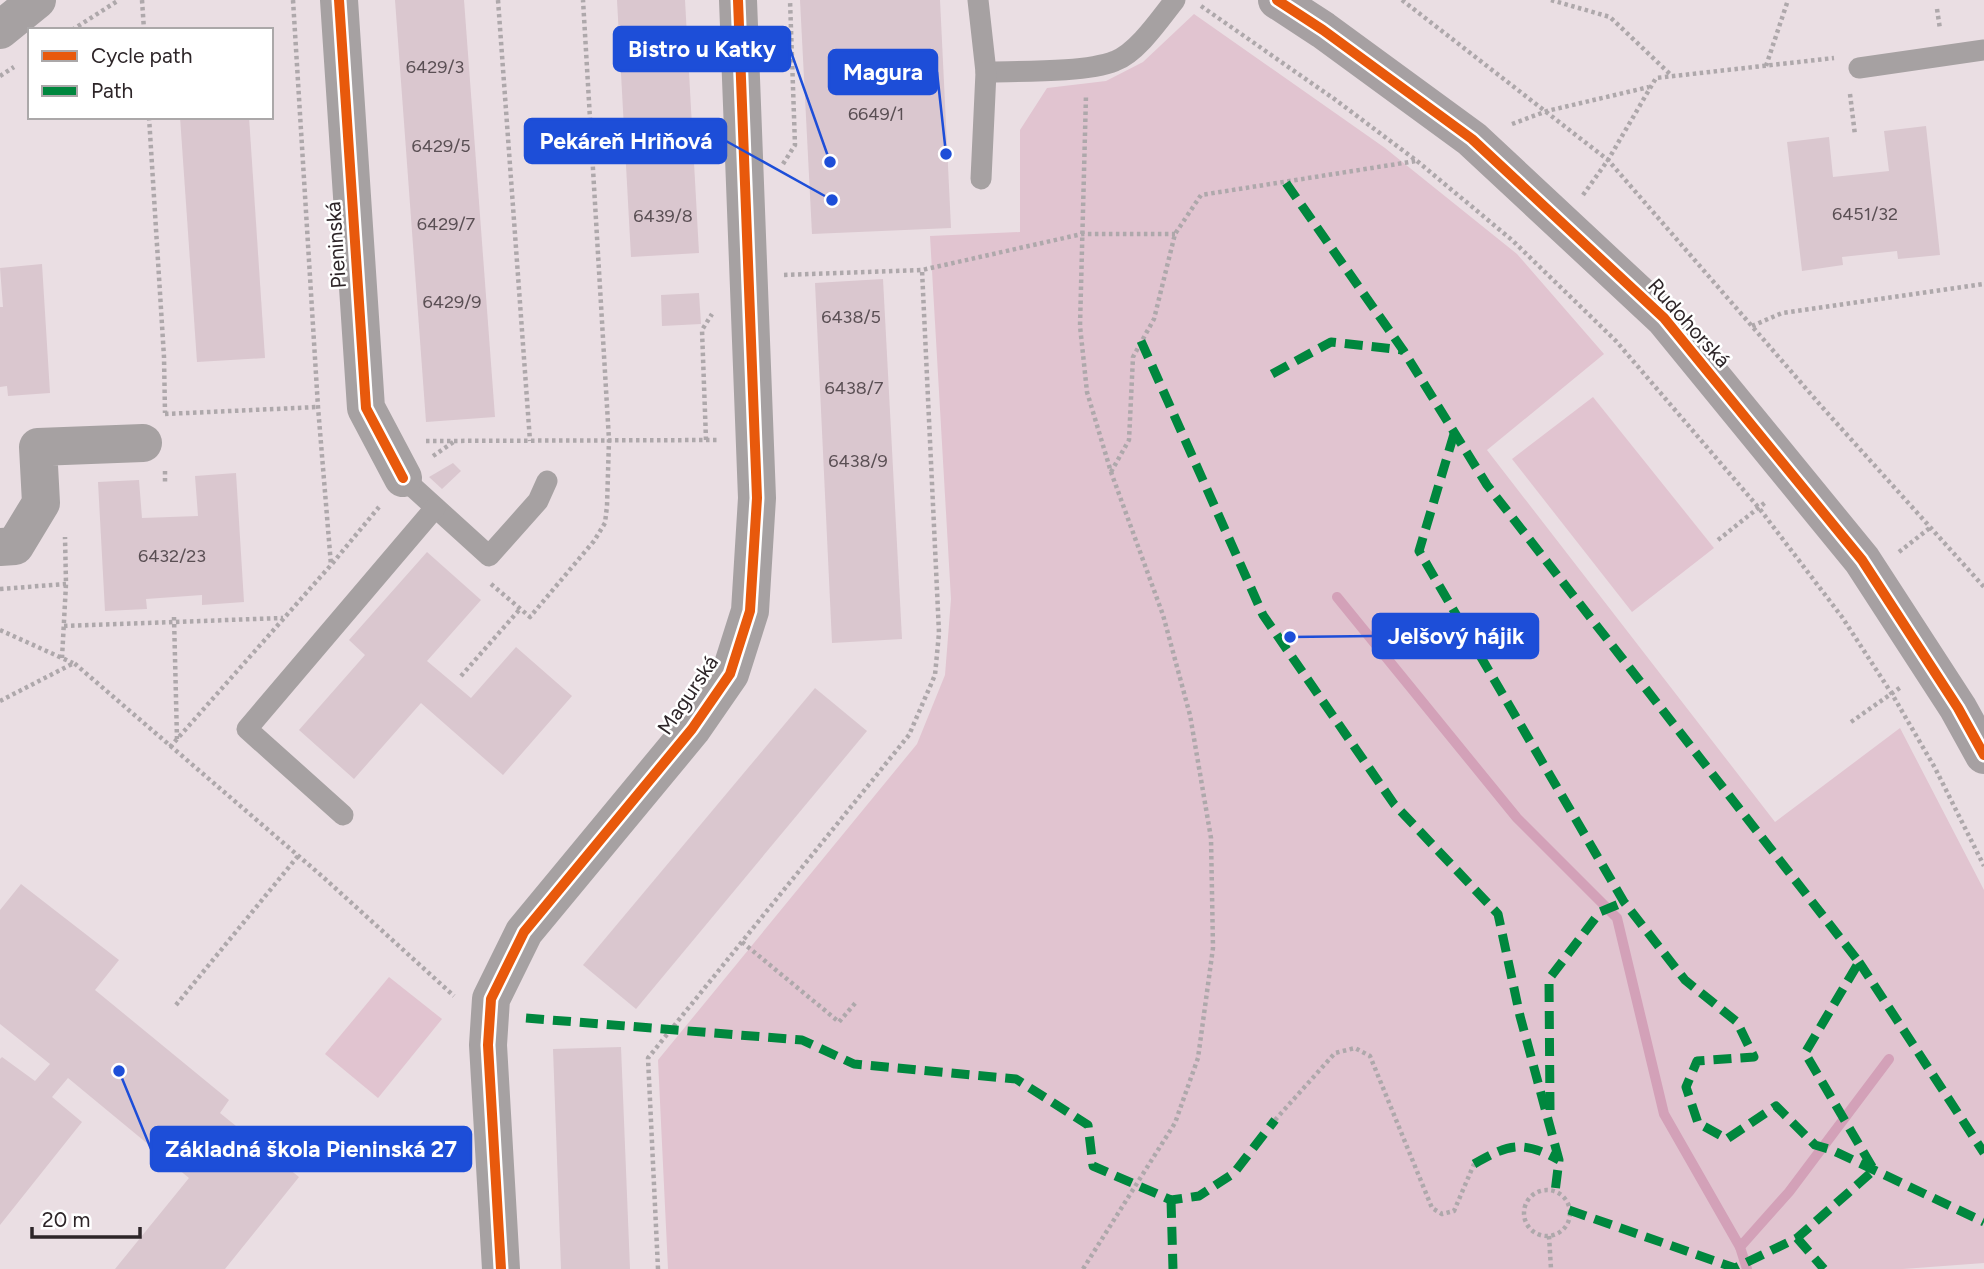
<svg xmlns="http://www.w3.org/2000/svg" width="1984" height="1269" font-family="Figtree,sans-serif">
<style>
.green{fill:#e1c4d0}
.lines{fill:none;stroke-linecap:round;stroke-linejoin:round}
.stream{stroke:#d3a1b8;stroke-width:10}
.building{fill:#dac7cf}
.path{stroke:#aea8ab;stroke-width:4.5;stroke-dasharray:3.5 3.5;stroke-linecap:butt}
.lane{stroke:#a6a1a2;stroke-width:21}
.street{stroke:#a6a1a2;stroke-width:38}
.secondary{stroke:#a6a0a2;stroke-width:38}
.quiet{stroke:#00873e;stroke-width:9;stroke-dasharray:18 9;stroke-linecap:butt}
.cycleway-casing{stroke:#fff;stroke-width:15}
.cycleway{stroke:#e8590c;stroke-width:10}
.labels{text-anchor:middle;stroke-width:5;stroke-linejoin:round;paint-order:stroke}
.number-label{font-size:18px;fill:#5a4f54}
.street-label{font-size:21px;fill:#2d2528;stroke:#fff}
.leader{fill:none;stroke:#1d4ed8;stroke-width:2.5}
.callout-dot{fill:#1d4ed8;stroke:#fff;stroke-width:2.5}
.callout{fill:#1d4ed8;stroke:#1d4ed8;stroke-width:2.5}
.callout-label{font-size:23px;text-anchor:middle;font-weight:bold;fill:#fff}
</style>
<rect width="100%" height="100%" fill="#eadee3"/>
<!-- green -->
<g class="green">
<path d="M1194,14L1385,148L1517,254L1604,354L1487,450L1775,822L1900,728L1984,890V1263L1903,1269H668L658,1060L917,744L945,675L951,599L930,236L1020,232V130L1047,88L1106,81L1143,62Z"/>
<path d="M1593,397L1714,548L1632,612L1512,459Z"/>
<path d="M389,977L442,1019L378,1098L325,1054Z"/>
</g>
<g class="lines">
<!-- stream -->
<g class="stream">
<path d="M1337,597L1517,818L1617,918L1664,1114L1740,1247"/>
<path d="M1747,1269L1740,1247L1789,1192L1889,1059"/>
</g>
</g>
<!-- building -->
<g class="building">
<path d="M395,0H464L495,417L426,422Z"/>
<path d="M617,0H685L699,253L631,257Z"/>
<path d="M800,0H940L951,228L812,234Z"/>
<path d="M180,117H249L265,358L197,362Z"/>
<path d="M1926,126L1940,255L1898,259L1897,251L1842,257L1843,265L1802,271L1787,142L1829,137L1833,177L1889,171L1884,131Z"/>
<path d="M42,264L50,393L8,396L7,386L0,387V307H3L0,268Z"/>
<path d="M883,279L902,639L832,643L815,283Z"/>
<path d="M699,293L701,324L662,326L661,295Z"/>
<path d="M453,463L461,471L442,489L429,477Z"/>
<path d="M236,473L244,602L202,605V595L146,599L147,609L105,611L98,482L139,480L142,518L198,516L195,476Z"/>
<path d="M427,552L481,600L427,661L471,698L516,647L572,696L503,775L421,703L354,779L299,730L365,655L349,640Z"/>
<path d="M815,688L867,731L636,1009L583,965Z"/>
<path d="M21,884L119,960L95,990L229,1100L220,1113L299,1177L225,1269H115L189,1178L68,1078L52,1097L82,1122L0,1225V1059L2,1057L35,1081L50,1064L0,1024V910Z"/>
<path d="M621,1047L630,1269H561L553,1049Z"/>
</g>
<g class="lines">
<!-- path -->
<g class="path">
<path d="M142,0L144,30"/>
<path d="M293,0L318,407L331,565"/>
<path d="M498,0L530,441"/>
<path d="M1402,0L1608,160L1822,407L1984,587"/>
<path d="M1551,0L1610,17L1671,75"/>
<path d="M1201,6L1333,98L1417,161L1512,240L1616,341L1759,508L1842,617L1892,694L1935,768L1984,866"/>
<path d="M1937,9L1940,29"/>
<path d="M72,30L119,0"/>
<path d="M1766,66L1788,0"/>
<path d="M0,76L14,67"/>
<path d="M1850,94L1855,135"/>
<path d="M149,117L164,357L165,413"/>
<path d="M1512,124L1547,111L1649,87"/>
<path d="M783,164L795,145L790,0"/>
<path d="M1583,195L1608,160L1656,78L1834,58"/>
<path d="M784,275L922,270L1082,234H1175"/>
<path d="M1752,326L1782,313L1984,284"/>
<path d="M165,414L318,407"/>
<path d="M706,440L702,330L712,314"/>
<path d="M426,441L718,440"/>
<path d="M433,456L455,441"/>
<path d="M165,471V484"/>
<path d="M1111,472L1129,440L1133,357L1154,319L1175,234L1201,195L1416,161"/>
<path d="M1718,540L1767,501"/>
<path d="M1899,552L1931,527"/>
<path d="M491,584L530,617L594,541L605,523L607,506L609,440L583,0"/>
<path d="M0,589L66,584"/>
<path d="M174,617L177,739"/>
<path d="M64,626L283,618"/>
<path d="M0,630L73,663"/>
<path d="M62,658L66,584L65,537"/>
<path d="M461,676L520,609"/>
<path d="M0,701L74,663L323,877L454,996"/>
<path d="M1851,722L1901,687"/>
<path d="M170,747L331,565L379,507"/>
<path d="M742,942L839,1022L857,1001"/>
<path d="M176,1005L298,856"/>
<path d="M1275,1120L1335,1053L1355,1048L1370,1056L1432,1208L1442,1214L1454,1211L1474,1164"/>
<circle cx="1547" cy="1213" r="23"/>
<path d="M1549,1236L1551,1269"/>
<path d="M658,1269L648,1058L909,735L935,675L939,633L922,270"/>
<path d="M1083,1269L1175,1123L1198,1058L1213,948L1211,838L1190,715L1163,615L1111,472L1087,392L1080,326L1086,95"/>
</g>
<!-- lane -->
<g class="lane">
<path d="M978,0L986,72C1020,71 1085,73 1115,61C1137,53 1160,19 1175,0"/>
<path d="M1859,68L1984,50"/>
<path d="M981,179L986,72"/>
<path d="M403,478L489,556L538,501L547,481"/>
<path d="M343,815L247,729L435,508"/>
</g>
<!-- street -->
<g class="street">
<path d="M339,0L366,408L403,478"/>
<path d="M0,30L37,0"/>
<path d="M0,547L15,546L41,503L38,447L143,443"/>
<path d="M501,1269L488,1045L491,999L524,932L692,729L730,674L750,611L757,498L738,0"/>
</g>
<!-- secondary -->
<path class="secondary" d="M1277,0L1323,30L1472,139L1664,318L1862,560L1958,708L1984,755"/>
<!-- quiet -->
<g class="quiet">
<path d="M1286,183L1403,350L1487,485L1859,962L1805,1053L1874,1170L1797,1238L1735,1268L1569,1210"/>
<path d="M1141,341L1263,615L1394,804L1498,914L1520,1016L1559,1160L1555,1192"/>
<path d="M1272,374L1331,342L1403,350"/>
<path d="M1454,434L1419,551L1624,902L1685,980L1737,1022L1754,1057L1697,1061L1686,1087L1698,1123L1727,1139L1776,1106L1815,1145L1832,1150L1984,1222"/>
<path d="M1859,962L1984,1153"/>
<path d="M526,1018L802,1040L854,1064L1016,1079L1088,1125L1093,1166L1171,1200L1199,1196L1234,1173L1275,1120"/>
<path d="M1550,1110L1549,979L1600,912L1624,902"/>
<path d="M1474,1164C1509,1144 1522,1140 1559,1160"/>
<path d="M1171,1200L1173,1269"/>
<path d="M1797,1238L1824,1269"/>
</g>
<!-- cycleway casing -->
<g class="cycleway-casing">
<g id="cycleway">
<path d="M339,0L366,408L403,478"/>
<path d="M1277,0L1323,30L1472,139L1664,318L1862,560L1958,708L1984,755"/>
<path d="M501,1269L488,1045L491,999L524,932L692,729L730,674L750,611L757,498L738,0"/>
</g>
</g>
<!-- cycleway -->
<use href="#cycleway" class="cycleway"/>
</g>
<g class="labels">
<!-- number labels -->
<g class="number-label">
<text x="435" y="73">6429/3</text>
<text x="876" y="120">6649/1</text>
<text x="441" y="152">6429/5</text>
<text x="1865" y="220">6451/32</text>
<text x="663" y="222">6439/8</text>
<text x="446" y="230">6429/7</text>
<text x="452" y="308">6429/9</text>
<text x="851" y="323">6438/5</text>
<text x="854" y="394">6438/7</text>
<text x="858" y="467">6438/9</text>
<text x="172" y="562">6432/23</text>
</g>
<!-- street labels -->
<g class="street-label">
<text transform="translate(336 245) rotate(-94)" y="7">Pieninská</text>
<text transform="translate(1689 323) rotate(48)" y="7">Rudohorská</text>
<text transform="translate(688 695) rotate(-56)" y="7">Magurská</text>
</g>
</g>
<!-- callouts -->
<path class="leader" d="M830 162L790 49M946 154L937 72M832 200L726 141M1290 637L1373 636M119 1071L151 1149"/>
<g class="callout-dot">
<circle cx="830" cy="162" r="7"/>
<circle cx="946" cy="154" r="7"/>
<circle cx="832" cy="200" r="7"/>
<circle cx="1290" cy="637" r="7"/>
<circle cx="119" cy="1071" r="7"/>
</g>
<g class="callout">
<rect x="614" y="27" width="176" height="44" rx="7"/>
<rect x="829" y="50" width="108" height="44" rx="7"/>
<rect x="525" y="119" width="201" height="44" rx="7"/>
<rect x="1373" y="614" width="165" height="44" rx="7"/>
<rect x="151" y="1127" width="320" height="44" rx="7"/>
</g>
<g class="callout-label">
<text x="702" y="57">Bistro u Katky</text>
<text x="883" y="80">Magura</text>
<text x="626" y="149">Pekáreň Hriňová</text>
<text x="1456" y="644">Jelšový hájik</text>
<text x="311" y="1157">Základná škola Pieninská 27</text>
</g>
<!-- legend -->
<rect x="28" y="28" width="245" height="91" fill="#ffffff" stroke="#aba8a9" stroke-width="2"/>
<rect x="42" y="51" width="35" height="10" fill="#e8590c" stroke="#aba8a9" stroke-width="2"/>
<text x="91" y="63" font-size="21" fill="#2d2528">Cycle path</text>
<rect x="42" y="86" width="35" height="10" fill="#00873e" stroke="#aba8a9" stroke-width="2"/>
<text x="91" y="98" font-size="21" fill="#2d2528">Path</text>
<!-- scale -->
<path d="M32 1227v10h108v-10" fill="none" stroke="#2d2528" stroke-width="3.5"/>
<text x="42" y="1227" font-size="21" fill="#2d2528" stroke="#ffffff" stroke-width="5" paint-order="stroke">20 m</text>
</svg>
